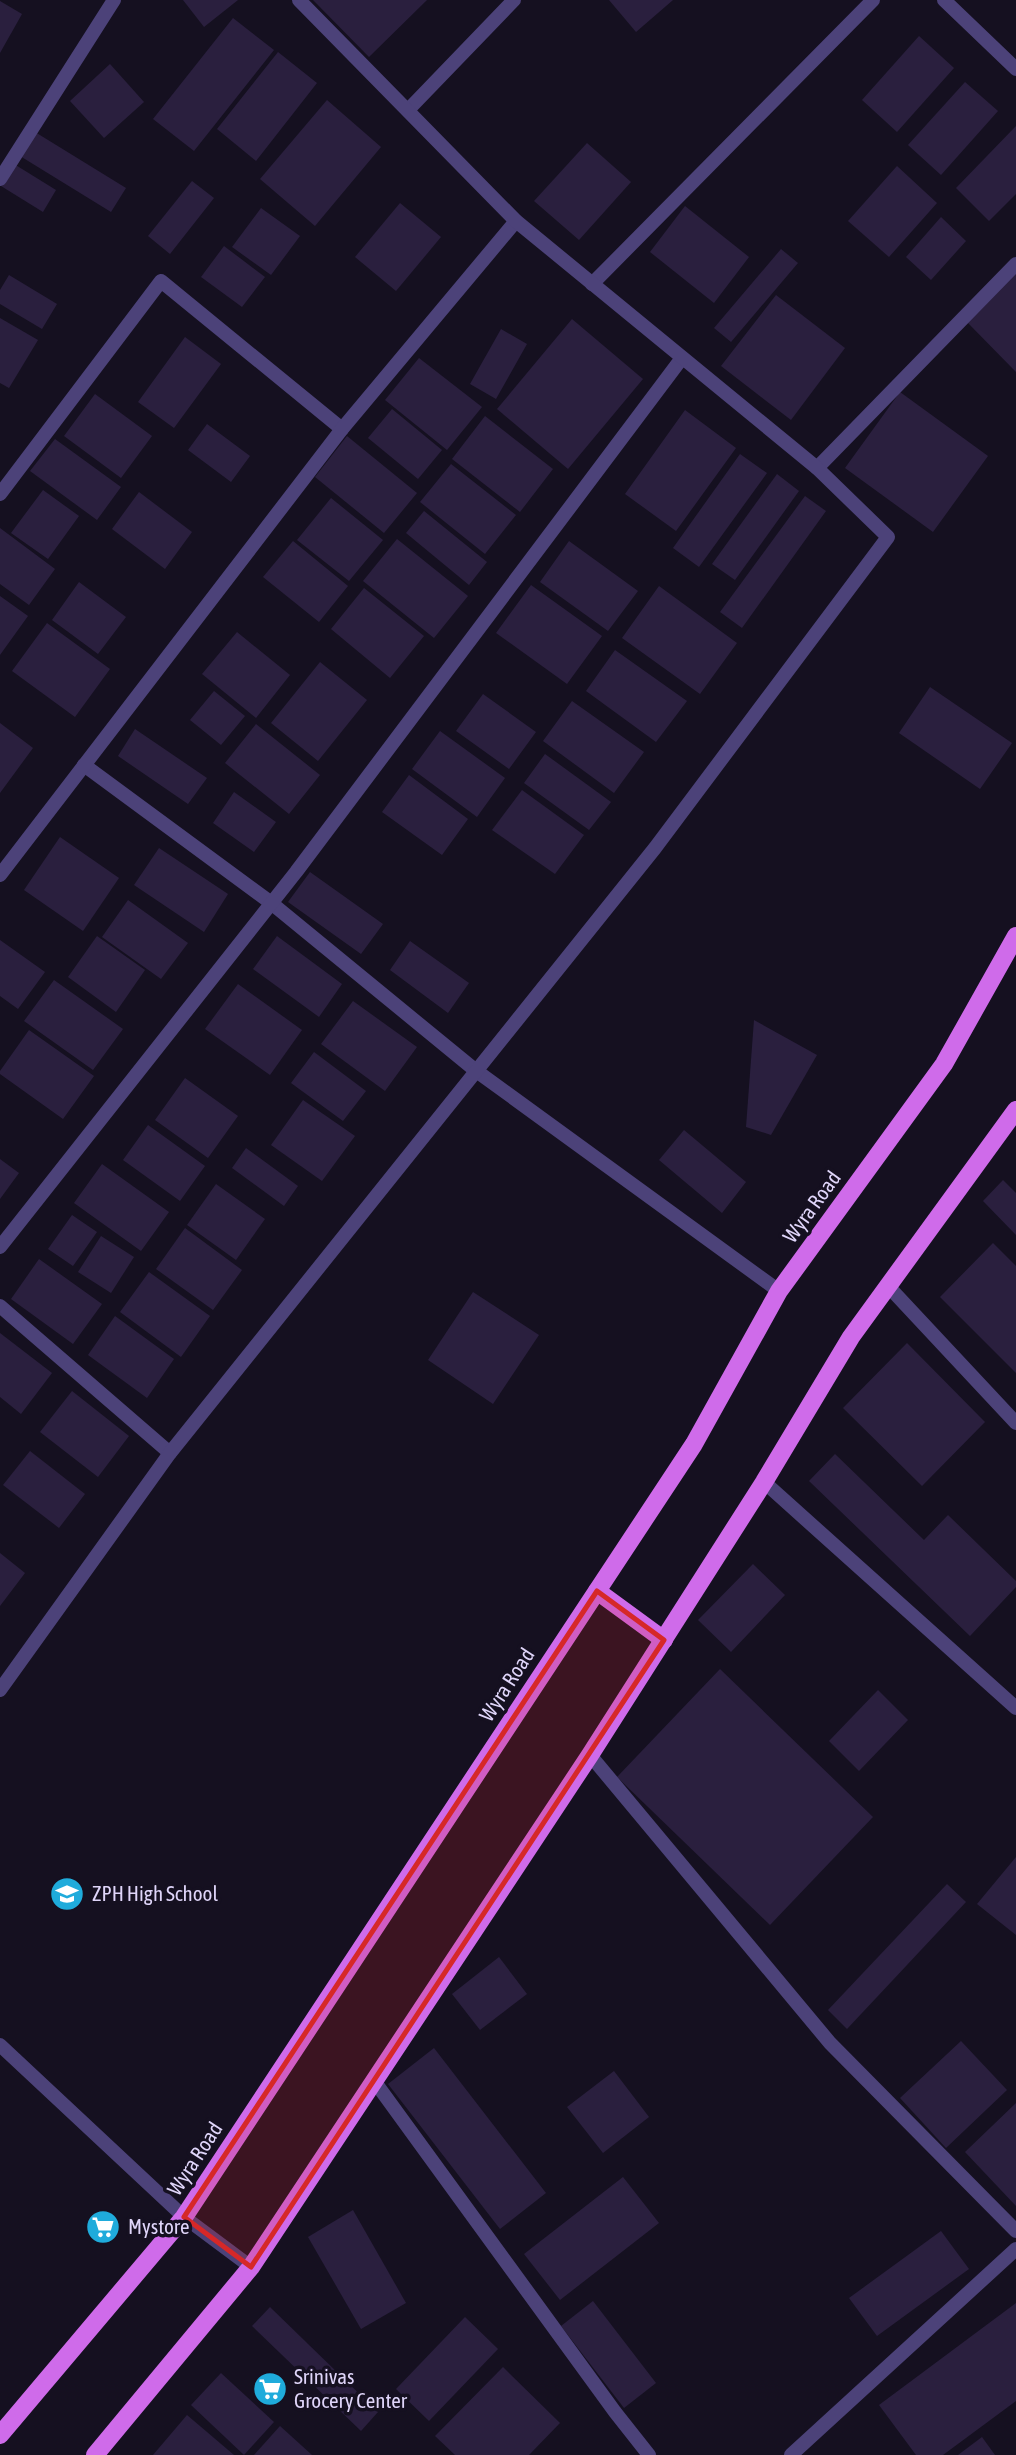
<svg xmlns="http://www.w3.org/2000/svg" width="1016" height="2455" font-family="'Asap Condensed',sans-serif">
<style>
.building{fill:#2a1f3e}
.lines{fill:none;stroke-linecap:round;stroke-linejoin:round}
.minor{stroke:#4c4279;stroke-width:14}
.primary{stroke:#cf6bea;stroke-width:18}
.marked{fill:#d62828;fill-opacity:0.2;stroke:#d62828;stroke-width:5;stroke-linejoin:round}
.labels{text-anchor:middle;stroke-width:7;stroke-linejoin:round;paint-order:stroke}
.street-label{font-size:21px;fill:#dfd5f9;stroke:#151020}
.poi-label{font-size:21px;fill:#dfd5f9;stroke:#151020;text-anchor:start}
</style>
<rect width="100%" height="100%" fill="#151020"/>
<!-- building -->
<g class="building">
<path d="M183,0H238L204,27Z"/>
<path d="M313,0H427L369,57Z"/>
<path d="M609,0H673L636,32Z"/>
<path d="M0,1L22,14L0,53Z"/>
<path d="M233,18L274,50L194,151L153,119Z"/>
<path d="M919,36L954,68L897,132L862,100Z"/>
<path d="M278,52L317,83L256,161L217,129Z"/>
<path d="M110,64L144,102L104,138L70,101Z"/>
<path d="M965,82L998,111L941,175L908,145Z"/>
<path d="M327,100L381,147L315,226L260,179Z"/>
<path d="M1016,126V194L989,221L956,188Z"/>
<path d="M35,132L126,188L111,212L20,156Z"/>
<path d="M587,143L631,182L579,240L534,201Z"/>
<path d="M14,164L56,190L43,212L1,186Z"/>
<path d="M897,166L937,203L889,257L848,221Z"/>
<path d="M192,181L214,198L170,254L148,236Z"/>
<path d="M400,203L441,237L396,291L355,257Z"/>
<path d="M685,206L749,257L714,303L650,252Z"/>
<path d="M261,208L300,236L271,275L232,247Z"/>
<path d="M941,217L966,241L931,280L906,257Z"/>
<path d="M224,246L265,277L242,307L201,277Z"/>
<path d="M781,249L798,263L731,342L714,328Z"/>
<path d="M1016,272V372L967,322Z"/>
<path d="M9,275L57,304L42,329L0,304V290Z"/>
<path d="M776,295L845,348L791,420L721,366Z"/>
<path d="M0,318L38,340L9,388L0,383Z"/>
<path d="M572,319L643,379L568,469L497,409Z"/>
<path d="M501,329L527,344L496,399L470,384Z"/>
<path d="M185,337L221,364L174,428L138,402Z"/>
<path d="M419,358L482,407L447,450L385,400Z"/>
<path d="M900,392L988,456L933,532L845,468Z"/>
<path d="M95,394L152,436L121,478L64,436Z"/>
<path d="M392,409L442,450L418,479L368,438Z"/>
<path d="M685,410L736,448L676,531L625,494Z"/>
<path d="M485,416L553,469L520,512L452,459Z"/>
<path d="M207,424L250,456L231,482L188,450Z"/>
<path d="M347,436L417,493L384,533L315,477Z"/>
<path d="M55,439L121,487L97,520L30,471Z"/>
<path d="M740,454L767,473L699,567L673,548Z"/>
<path d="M451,464L516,515L485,554L420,502Z"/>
<path d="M777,474L799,491L735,580L712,564Z"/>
<path d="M43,490L79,516L48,559L11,533Z"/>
<path d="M139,492L192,532L165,569L112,529Z"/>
<path d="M805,496L826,511L742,628L720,612Z"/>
<path d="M331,498L383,540L349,581L297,540Z"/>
<path d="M424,511L487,562L469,585L406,533Z"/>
<path d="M0,528L55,569L29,605L0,584Z"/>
<path d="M397,539L468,596L434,638L363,581Z"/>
<path d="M293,541L348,586L319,622L263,577Z"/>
<path d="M569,541L638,591L608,631L540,582Z"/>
<path d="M79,582L126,617L98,654L52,620Z"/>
<path d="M531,585L602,636L567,684L496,633Z"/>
<path d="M659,586L737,643L700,694L622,638Z"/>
<path d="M364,588L424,636L390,678L331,629Z"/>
<path d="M0,596L28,616L0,655Z"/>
<path d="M47,623L110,669L75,717L12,671Z"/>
<path d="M237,632L290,675L256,718L202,674Z"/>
<path d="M615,650L687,701L656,742L586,691Z"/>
<path d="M320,662L367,700L318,761L271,723Z"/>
<path d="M930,687L1012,743L980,789L899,733Z"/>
<path d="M214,691L245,716L221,745L190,720Z"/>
<path d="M483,694L536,732L509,769L456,731Z"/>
<path d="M572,701L644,752L614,793L543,741Z"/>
<path d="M0,723L33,748L0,793Z"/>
<path d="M256,724L320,775L289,814L225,763Z"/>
<path d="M135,729L207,778L188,804L118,756Z"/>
<path d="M440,731L505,778L477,817L412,769Z"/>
<path d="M545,754L611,802L589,830L524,783Z"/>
<path d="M409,775L468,819L442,855L382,812Z"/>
<path d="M522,790L584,835L555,874L492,830Z"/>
<path d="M234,792L276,822L254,852L213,823Z"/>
<path d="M60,837L119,878L83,931L24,890Z"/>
<path d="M159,848L228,894L204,932L134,885Z"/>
<path d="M310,872L383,924L361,954L288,902Z"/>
<path d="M128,900L188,943L161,979L102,937Z"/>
<path d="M97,936L145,970L116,1012L68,977Z"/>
<path d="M277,936L342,984L319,1017L253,969Z"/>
<path d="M0,940L45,972L18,1009L0,996Z"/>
<path d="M410,941L469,983L448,1013L390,970Z"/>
<path d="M54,980L123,1029L93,1070L24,1021Z"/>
<path d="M238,984L302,1030L270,1075L205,1029Z"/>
<path d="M353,1001L417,1047L385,1091L321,1044Z"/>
<path d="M754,1020L817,1055L771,1135L746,1127Z"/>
<path d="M29,1030L94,1076L63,1119L0,1074V1071Z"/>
<path d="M314,1052L366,1091L343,1121L291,1083Z"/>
<path d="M185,1078L238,1116L208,1158L155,1120Z"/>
<path d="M303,1100L355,1136L322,1181L271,1145Z"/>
<path d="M148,1125L205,1166L180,1201L123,1160Z"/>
<path d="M684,1130L746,1182L722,1213L659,1160Z"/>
<path d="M246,1148L298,1186L284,1206L232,1168Z"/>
<path d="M0,1159L19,1173L0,1199Z"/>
<path d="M102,1164L169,1212L141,1251L74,1203Z"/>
<path d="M1003,1180L1016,1193V1235L983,1201Z"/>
<path d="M216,1184L265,1219L236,1260L187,1225Z"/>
<path d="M72,1215L97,1232L73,1266L48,1249Z"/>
<path d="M185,1228L242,1270L213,1310L156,1269Z"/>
<path d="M101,1236L134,1257L111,1293L78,1272Z"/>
<path d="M993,1243L1016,1266V1373L940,1297Z"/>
<path d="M39,1259L102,1304L73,1344L11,1299Z"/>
<path d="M149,1272L210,1316L181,1357L120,1312Z"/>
<path d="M473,1292L539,1335L493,1404L428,1360Z"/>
<path d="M115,1316L174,1359L147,1398L88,1355Z"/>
<path d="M0,1333L52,1373L21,1414L0,1397Z"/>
<path d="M907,1343L985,1422L922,1486L843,1408Z"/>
<path d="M72,1391L129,1436L98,1477L40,1432Z"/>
<path d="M30,1451L85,1494L59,1528L3,1485Z"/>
<path d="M835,1454L924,1540L948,1515L1016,1581V1587L970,1636L809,1481Z"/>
<path d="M0,1553L25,1573L0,1606Z"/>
<path d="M753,1564L785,1595L731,1652L698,1620Z"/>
<path d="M720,1669L873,1817L770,1925L617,1777Z"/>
<path d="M878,1690L908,1720L859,1771L829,1741Z"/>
<path d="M1016,1857V1935L977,1904Z"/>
<path d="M947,1884L966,1902L847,2029L828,2010Z"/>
<path d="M499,1957L527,1994L480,2030L452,1994Z"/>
<path d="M961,2041L1007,2090L946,2148L900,2098Z"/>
<path d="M434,2048L546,2193L500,2229L388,2084Z"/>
<path d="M614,2071L649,2117L603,2153L567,2107Z"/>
<path d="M1016,2103V2206L965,2152Z"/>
<path d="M623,2177L659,2223L560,2300L524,2254Z"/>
<path d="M353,2210L406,2303L361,2329L308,2237Z"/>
<path d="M941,2231L969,2269L877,2336L849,2298Z"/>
<path d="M593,2301L656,2383L624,2408L561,2326Z"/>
<path d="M1016,2303V2401L943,2455H916L879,2405Z"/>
<path d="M270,2307L378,2412L361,2431L252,2326Z"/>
<path d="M465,2317L498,2349L429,2421L396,2389Z"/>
<path d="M503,2367L560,2423L529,2455H455L435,2436Z"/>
<path d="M221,2373L274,2422L244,2455L191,2405Z"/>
<path d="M187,2415L234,2455H153Z"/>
<path d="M280,2426L312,2455H254Z"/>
<path d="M982,2437L995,2455H958Z"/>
</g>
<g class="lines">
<!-- minor -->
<g class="minor">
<path d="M944,0L1016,69"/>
<path d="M408,110L514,0"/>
<path d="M0,179L114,0"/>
<path d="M592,284L873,0"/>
<path d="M817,468L1016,264"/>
<path d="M0,494L161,281L342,429"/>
<path d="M84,765L270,902L475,1070L779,1291"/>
<path d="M0,875L342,429L516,221"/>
<path d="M0,1247L296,872L682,358"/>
<path d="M888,1286L1016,1423"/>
<path d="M0,1306L170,1453"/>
<path d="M764,1482L1016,1708"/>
<path d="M0,1690L170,1453L655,848L888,537L817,468L516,221L299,0"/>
<path d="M590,1755L830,2043L1016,2231"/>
<path d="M0,2045L184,2217L251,2267"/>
<path d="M375,2082L615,2412L649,2455"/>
<path d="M791,2455L1016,2249"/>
</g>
<!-- primary -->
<g class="primary">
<path d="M597,1591L664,1640"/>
<path d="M0,2435L184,2217L694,1444L779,1291L944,1064L1016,936"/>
<path d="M95,2455L251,2267L590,1755L764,1482L851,1337L1016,1110"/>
</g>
</g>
<!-- marked area -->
<path class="marked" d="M597,1591L664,1640L251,2267L184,2217Z"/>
<!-- icons -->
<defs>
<g id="school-disc" transform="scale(1.75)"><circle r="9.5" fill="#1fabdb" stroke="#151020"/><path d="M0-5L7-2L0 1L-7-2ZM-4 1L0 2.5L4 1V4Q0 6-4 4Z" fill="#fff"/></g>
<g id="supermarket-disc" transform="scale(1.75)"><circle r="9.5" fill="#1fabdb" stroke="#151020"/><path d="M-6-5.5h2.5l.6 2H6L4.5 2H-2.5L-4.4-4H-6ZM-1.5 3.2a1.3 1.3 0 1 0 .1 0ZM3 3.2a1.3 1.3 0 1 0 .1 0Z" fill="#fff"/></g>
</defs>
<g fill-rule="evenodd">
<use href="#school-disc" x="67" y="1894"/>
<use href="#supermarket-disc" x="103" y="2227"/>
<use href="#supermarket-disc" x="270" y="2389"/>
</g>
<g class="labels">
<!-- street labels -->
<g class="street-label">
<text transform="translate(812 1207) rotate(-54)" y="7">Wyra Road</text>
<text transform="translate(507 1685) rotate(-57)" y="7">Wyra Road</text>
<text transform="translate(195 2159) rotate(-57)" y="7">Wyra Road</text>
</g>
<!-- poi labels -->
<g class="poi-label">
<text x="92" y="1901">ZPH High School</text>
<text x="128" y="2234">Mystore</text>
<text x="294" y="2384">Srinivas<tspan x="294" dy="24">Grocery Center</tspan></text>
</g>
</g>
</svg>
